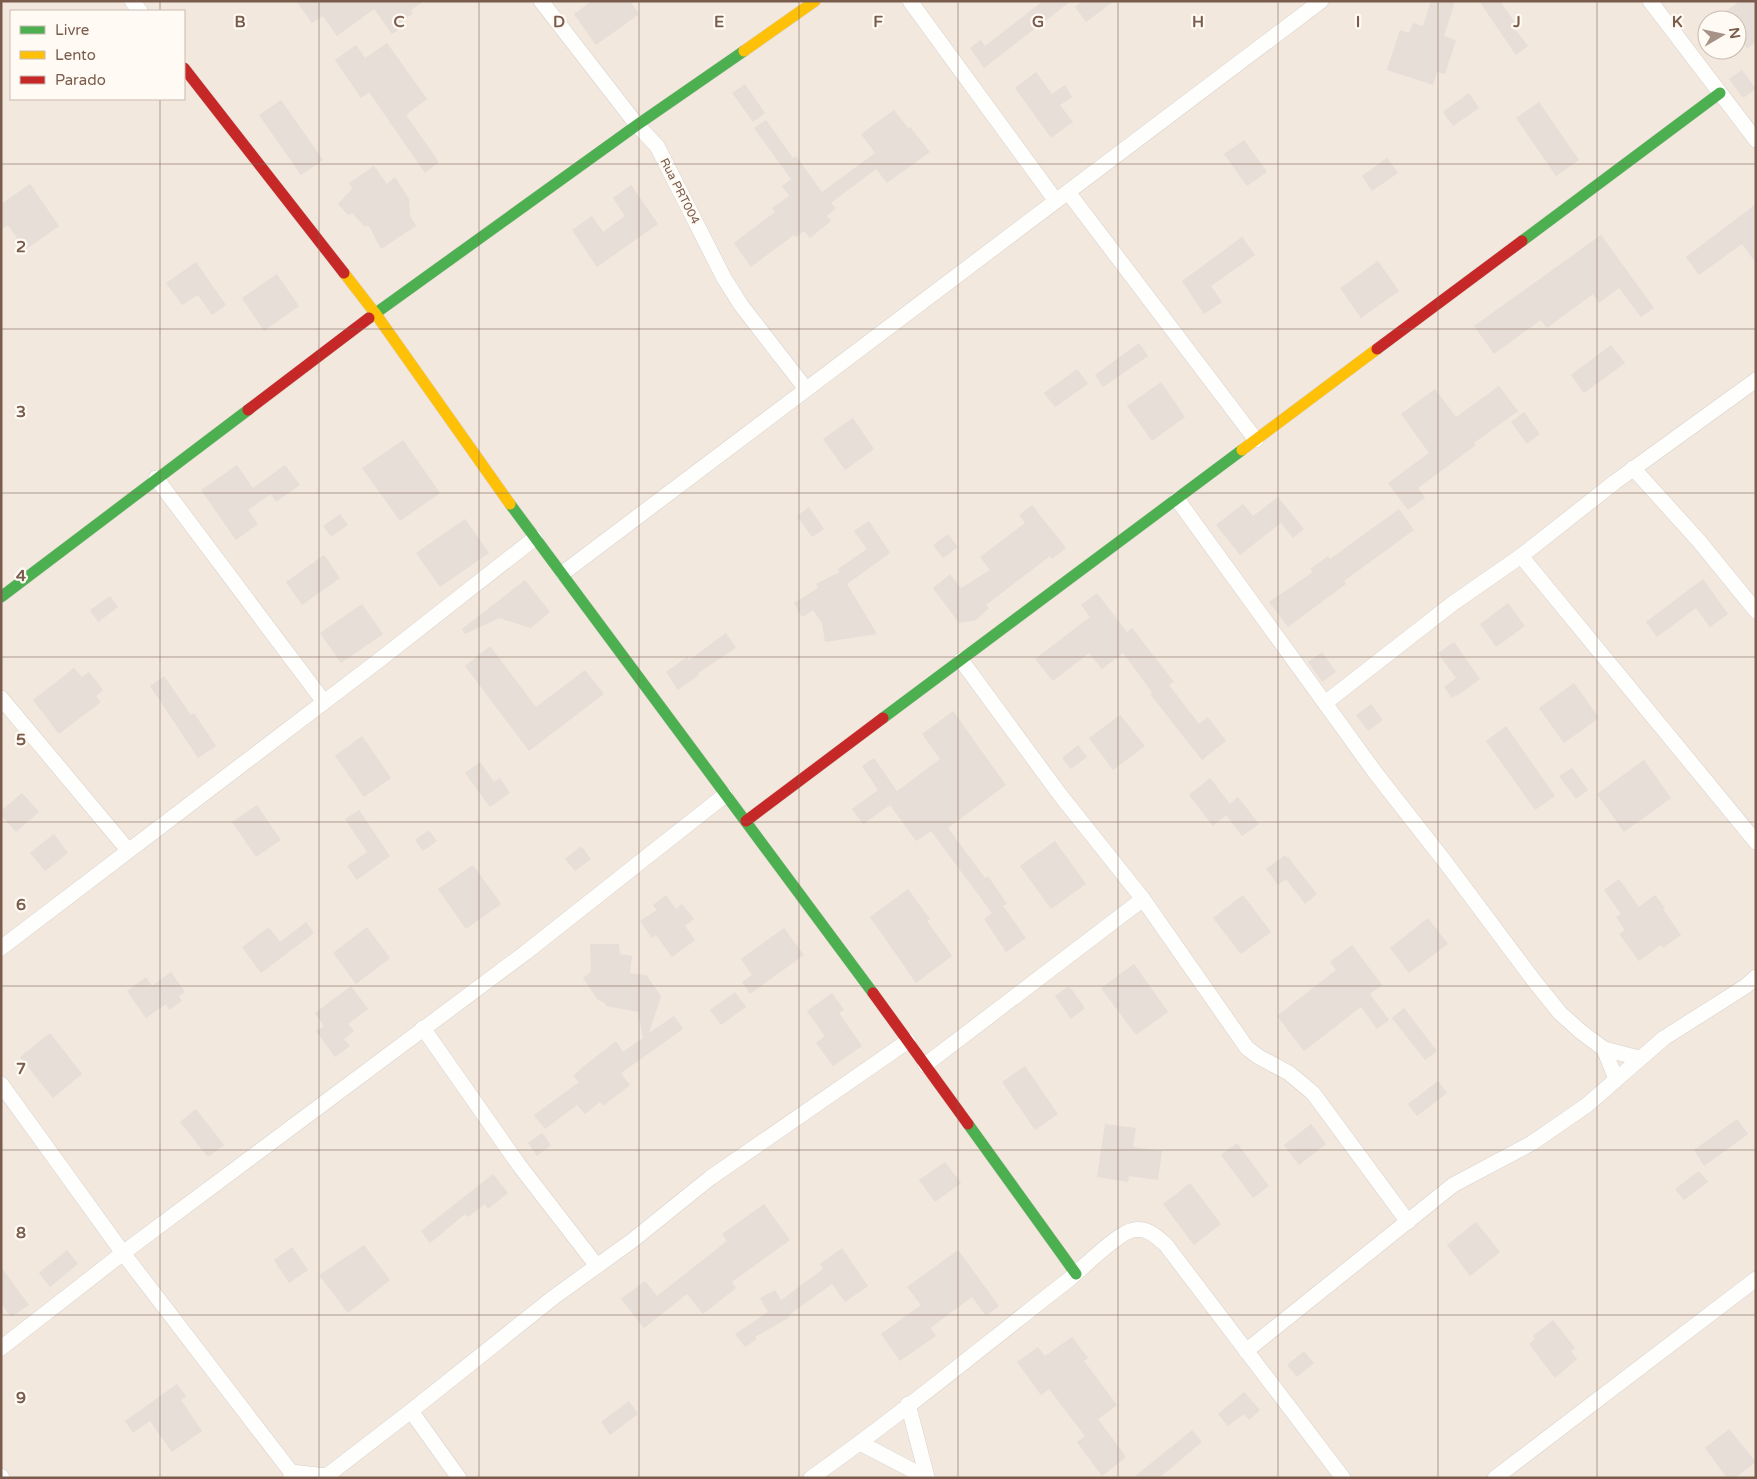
<svg xmlns="http://www.w3.org/2000/svg" width="1757" height="1479" font-family="'Varela Round',sans-serif">
<style>
.residential{fill:#f2e8de;fill-rule:evenodd}
.building{fill:#e6ded7}
.lines{fill:none;stroke-linecap:round;stroke-linejoin:round}
.street-casing{stroke:#d7d1cb;stroke-width:16}
.fast-casing{stroke:#d9d2cb;stroke-width:12}
.slow-casing{stroke:#d9d2cb;stroke-width:12}
.jam-casing{stroke:#d9d2cb;stroke-width:12}
.street{stroke:#fefefd;stroke-width:15}
.fast{stroke:#4caf50;stroke-width:11}
.slow{stroke:#ffc107;stroke-width:11}
.jam{stroke:#c62828;stroke-width:11}
.grid{fill:none;stroke:#7a5c4d;stroke-width:1;stroke-opacity:0.55}
.labels{text-anchor:middle;stroke-width:4.5;stroke-linejoin:round;paint-order:stroke}
.street-label{font-size:12px;fill:#7a5c4d;stroke:#fffaf3}
.grid-label{font-size:16px;text-anchor:middle;font-weight:bold;fill:#7a5c4d;stroke:#fffaf3;stroke-width:4.5;stroke-linejoin:round;paint-order:stroke}
</style>
<rect width="100%" height="100%" fill="#f9f5f0"/>
<!-- residential -->
<path class="residential" d="M1,1H1756V1478H1ZM11,11H184V99H11ZM1707,20H1737V50H1707Z"/>
<!-- building -->
<g class="building">
<path d="M296,1H424L411,10L413,13L402,22L405,25L392,34L374,9L337,36L323,16L312,23Z"/>
<path d="M592,1H630L639,14L596,45L574,14Z"/>
<path d="M1043,1H1071L984,68L970,48L981,40L985,46Z"/>
<path d="M1083,1H1114L1086,22L1075,7Z"/>
<path d="M1431,1H1455L1444,36L1456,40L1445,74L1437,72L1433,85L1387,70L1400,30L1409,33L1413,23L1423,26Z"/>
<path d="M1479,1H1500L1516,24L1513,26L1528,46L1516,55Z"/>
<path d="M1740,1H1756V42L1747,49L1737,36V20H1714Z"/>
<path d="M387,43L427,99L406,115L439,162L425,173L369,92L361,98L335,60L356,45L365,58Z"/>
<path d="M1742,70L1756,89L1743,98L1729,79Z"/>
<path d="M1036,72L1052,94L1065,85L1072,97L1060,105L1073,122L1051,138L1015,88Z"/>
<path d="M745,84L765,113L753,122L732,93Z"/>
<path d="M1469,93L1479,108L1453,126L1443,112Z"/>
<path d="M281,100L323,160L301,175L259,115Z"/>
<path d="M1539,102L1579,160L1556,176L1516,118Z"/>
<path d="M894,110L908,128L910,127L930,152L887,183L876,169L831,203L836,208L827,216L831,221L810,238L804,231L796,237L794,235L751,267L734,243L775,212L772,208L789,196L782,186L791,179L754,128L766,120L793,158L796,156L822,192L875,153L861,134Z"/>
<path d="M1244,140L1267,172L1247,186L1224,154Z"/>
<path d="M1387,158L1398,173L1372,191L1362,176Z"/>
<path d="M374,166L387,184L395,177L409,199L410,216L416,226L381,249L369,226H364L352,213L348,215L338,204L352,189L349,183Z"/>
<path d="M30,184L59,226L25,250L8,225L1,230V204Z"/>
<path d="M631,185L658,224L597,267L572,230L592,216L603,232L625,216L613,198Z"/>
<path d="M1756,204V263L1742,244L1699,275L1686,257Z"/>
<path d="M1601,235L1654,308L1641,317L1619,288L1599,303L1593,294L1547,328L1541,320L1494,354L1474,326Z"/>
<path d="M1242,237L1255,255L1211,286L1222,302L1204,314L1182,281Z"/>
<path d="M1378,261L1399,291L1361,318L1340,288Z"/>
<path d="M196,262L226,305L212,315L198,295L182,305L166,283Z"/>
<path d="M277,274L299,306L264,331L242,298Z"/>
<path d="M1139,343L1148,356L1103,387L1095,375Z"/>
<path d="M1611,345L1625,363L1584,393L1571,375Z"/>
<path d="M1077,369L1088,384L1055,407L1044,393Z"/>
<path d="M1161,382L1185,417L1152,441L1127,406Z"/>
<path d="M1499,386L1518,411L1474,443L1476,445L1418,488L1425,498L1408,510L1388,483L1429,453L1401,414L1435,389L1456,417Z"/>
<path d="M1524,412L1540,434L1527,444L1511,422Z"/>
<path d="M853,418L874,449L845,470L823,439Z"/>
<path d="M403,440L440,493L400,521L362,468Z"/>
<path d="M237,465L253,488L285,465L300,485L276,502L271,494L248,510L258,524L236,540L201,490Z"/>
<path d="M1278,497L1304,529L1293,538L1281,523L1240,555L1216,525L1243,504L1253,516Z"/>
<path d="M1032,505L1066,548L1052,559L1050,556L986,605L989,608L976,620L959,623L933,588L950,574L961,588L990,570L980,557L1025,523L1019,515Z"/>
<path d="M809,507L824,529L812,537L797,516Z"/>
<path d="M1399,509L1414,530L1344,581L1346,584L1288,627L1269,602L1313,572L1310,569L1328,556L1330,559Z"/>
<path d="M340,514L348,525L331,537L323,526Z"/>
<path d="M465,519L489,553L440,587L416,553Z"/>
<path d="M869,521L890,553L847,584L877,634L825,642L822,623L813,610L802,617L794,603L818,588L816,584L840,572L838,569L867,549L854,531Z"/>
<path d="M948,534L958,547L943,558L933,545Z"/>
<path d="M324,555L340,578L302,605L286,582Z"/>
<path d="M1703,579L1728,614L1710,627L1696,608L1657,637L1646,622Z"/>
<path d="M525,580L550,612L531,628L499,618L465,634L462,629Z"/>
<path d="M1097,593L1127,632L1132,628L1174,682L1169,685L1199,724L1208,717L1226,741L1202,760L1150,694L1152,692L1123,653L1102,669L1089,653L1053,681L1035,659L1090,617L1081,605Z"/>
<path d="M110,596L118,607L98,622L90,610Z"/>
<path d="M1508,603L1525,626L1496,647L1480,624Z"/>
<path d="M362,604L383,634L341,663L320,633Z"/>
<path d="M726,633L736,648L698,673L699,675L678,690L666,672L687,657L689,660Z"/>
<path d="M1454,642L1480,679L1457,696L1456,695L1452,698L1444,687L1456,678L1438,653Z"/>
<path d="M490,646L536,707L585,670L604,694L529,751L465,666Z"/>
<path d="M1322,652L1336,672L1322,682L1308,662Z"/>
<path d="M74,668L82,677L89,672L103,690L96,696L101,702L59,734L33,700Z"/>
<path d="M164,676L191,715L194,713L216,746L198,758L150,686Z"/>
<path d="M1574,683L1599,718L1564,743L1539,708Z"/>
<path d="M1371,704L1383,720L1368,731L1356,715Z"/>
<path d="M953,711L1006,785L948,828L985,878L988,876L1007,904L1003,906L1026,938L1006,952L984,919L992,913L931,831L916,841L890,805L863,824L852,809L878,790L862,766L874,758L897,791L940,759L922,734Z"/>
<path d="M1120,715L1145,746L1113,770L1089,738Z"/>
<path d="M1506,726L1555,796L1535,810L1486,741Z"/>
<path d="M362,736L391,778L364,797L335,756Z"/>
<path d="M1078,745L1087,757L1071,769L1062,758Z"/>
<path d="M1644,760L1671,798L1624,832L1597,794Z"/>
<path d="M480,762L494,782L500,778L510,793L490,807L465,773Z"/>
<path d="M1572,768L1588,790L1576,799L1559,776Z"/>
<path d="M1210,778L1230,804L1238,797L1259,824L1242,836L1226,815L1213,826L1189,795Z"/>
<path d="M22,793L39,812L16,832L1,815V811Z"/>
<path d="M257,805L281,840L256,857L232,822Z"/>
<path d="M359,810L390,856L357,880L347,866L367,852L345,819Z"/>
<path d="M429,830L437,841L423,851L415,840Z"/>
<path d="M54,834L68,853L45,871L30,853Z"/>
<path d="M1055,841L1086,884L1051,909L1020,866Z"/>
<path d="M581,846L591,859L575,871L565,859Z"/>
<path d="M1285,855L1287,858L1288,857L1317,894L1305,904L1286,879L1278,885L1266,869Z"/>
<path d="M473,865L501,904L466,929L438,889Z"/>
<path d="M1619,879L1639,907L1655,895L1665,908L1663,909L1681,935L1663,948L1661,945L1639,961L1619,934L1625,930L1616,917L1621,914L1604,890Z"/>
<path d="M908,889L930,919L927,921L952,956L916,983L870,917Z"/>
<path d="M666,895L676,909L682,904L694,919L685,926L695,940L672,957L656,935L652,938L640,921L657,910L653,905Z"/>
<path d="M1243,895L1271,932L1241,954L1213,918Z"/>
<path d="M1428,918L1448,944L1409,973L1390,948Z"/>
<path d="M306,922L314,933L261,973L242,947L269,927L280,942Z"/>
<path d="M367,927L390,958L356,984L333,953Z"/>
<path d="M784,928L804,955L750,994L742,982L752,975L741,959Z"/>
<path d="M590,944H619L620,954L632,956L630,973L646,975L661,996L649,1033L674,1016L683,1029L621,1073L630,1085L603,1106L600,1102L585,1114L577,1105L545,1129L534,1115L579,1082L573,1076L584,1066L616,1041L623,1052L643,1038L638,1012L606,1006L605,1003L598,1000L583,978L591,972Z"/>
<path d="M1352,945L1382,985L1370,994L1389,1020L1377,1029L1361,1007L1304,1051L1277,1016L1336,970L1330,962Z"/>
<path d="M1134,964L1168,1012L1136,1035L1101,988Z"/>
<path d="M171,972L185,992L179,996L182,1001L169,1010L166,1004L146,1018L127,991L146,977L152,986Z"/>
<path d="M351,986L368,1009L348,1024L354,1031L344,1039L350,1046L335,1057L316,1031L324,1026L315,1013Z"/>
<path d="M1069,986L1085,1008L1071,1019L1055,996Z"/>
<path d="M735,992L746,1007L721,1025L710,1010Z"/>
<path d="M832,993L844,1010L839,1013L862,1046L833,1066L816,1043L825,1036L807,1011Z"/>
<path d="M1404,1008L1437,1051L1425,1060L1392,1018Z"/>
<path d="M50,1033L82,1074L53,1098L20,1057Z"/>
<path d="M1025,1066L1058,1114L1035,1130L1002,1082Z"/>
<path d="M1438,1081L1447,1093L1417,1116L1408,1104Z"/>
<path d="M196,1109L224,1145L208,1157L180,1122Z"/>
<path d="M1737,1119L1748,1134L1704,1166L1694,1150Z"/>
<path d="M1105,1124L1136,1128L1133,1147L1162,1151L1158,1180L1129,1176L1128,1182L1097,1177Z"/>
<path d="M1311,1124L1326,1144L1299,1165L1284,1145Z"/>
<path d="M542,1133L551,1145L537,1156L528,1143Z"/>
<path d="M1237,1143L1269,1186L1253,1198L1221,1155Z"/>
<path d="M945,1162L961,1183L935,1202L919,1180Z"/>
<path d="M1699,1171L1708,1182L1684,1200L1675,1189Z"/>
<path d="M493,1174L508,1193L488,1209L485,1204L468,1217L465,1214L430,1243L421,1231Z"/>
<path d="M1190,1183L1221,1224L1194,1245L1163,1204Z"/>
<path d="M764,1204L790,1240L732,1282L736,1288L703,1314L687,1294L644,1328L621,1299L645,1281L657,1296L727,1241L722,1234Z"/>
<path d="M1476,1222L1500,1252L1470,1276L1447,1245Z"/>
<path d="M364,1245L390,1280L348,1313L319,1275Z"/>
<path d="M292,1247L308,1270L289,1283L274,1260Z"/>
<path d="M842,1248L868,1286L845,1302L832,1284L789,1315L790,1317L755,1337L757,1339L745,1347L735,1334L768,1312L760,1298L775,1290L781,1300L823,1269L820,1264Z"/>
<path d="M67,1250L78,1264L50,1287L39,1273Z"/>
<path d="M958,1250L999,1306L986,1316L972,1297L930,1328L936,1336L900,1361L881,1334L921,1305L907,1287Z"/>
<path d="M1,1267L29,1305L11,1317L1,1303Z"/>
<path d="M1553,1320L1575,1348L1571,1351L1577,1359L1555,1378L1529,1344L1535,1339L1533,1336Z"/>
<path d="M1072,1337L1088,1358L1084,1361L1117,1405L1098,1419L1126,1457L1102,1476L1077,1442L1085,1436L1049,1389L1041,1395L1017,1362L1038,1347L1045,1356Z"/>
<path d="M1304,1351L1314,1363L1297,1377L1287,1365Z"/>
<path d="M177,1384L186,1396L181,1400L202,1431L172,1452L150,1421L133,1433L125,1421Z"/>
<path d="M1244,1392L1260,1410L1249,1420L1244,1414L1228,1426L1218,1414Z"/>
<path d="M629,1401L638,1414L610,1435L601,1422Z"/>
<path d="M1729,1429L1756,1462L1735,1478H1727L1705,1448Z"/>
<path d="M1192,1430L1202,1442L1159,1478H1133Z"/>
</g>
<g class="lines">
<!-- street casing -->
<g class="street-casing">
<g id="street">
<path d="M132,1L140,11"/>
<path d="M541,1L637,125L657,146L724,278L741,305L806,389"/>
<path d="M910,1L1056,201"/>
<path d="M1650,1L1756,140"/>
<path d="M1068,192L1256,440"/>
<path d="M1633,468L1699,541L1756,611"/>
<path d="M156,478L324,702"/>
<path d="M1177,499L1377,775L1446,863L1535,982L1560,1013L1580,1031L1604,1049L1639,1058"/>
<path d="M1521,556L1756,842"/>
<path d="M563,573L1321,1"/>
<path d="M961,660L1061,796L1143,899L1247,1048L1259,1057L1289,1073L1313,1093L1408,1222"/>
<path d="M1,698L128,850"/>
<path d="M1325,703L1452,604L1521,556L1615,482L1756,380"/>
<path d="M1,948L378,661L535,538"/>
<path d="M423,1028L519,1165L597,1266"/>
<path d="M1604,1049L1616,1079"/>
<path d="M925,1065L1143,899"/>
<path d="M1,1084L123,1253L291,1472V1478"/>
<path d="M1,1348L123,1253L525,953L725,795"/>
<path d="M1246,1351L1453,1185L1532,1143L1587,1105L1664,1038L1746,986L1756,977"/>
<path d="M908,1404L927,1477"/>
<path d="M411,1411L459,1478"/>
<path d="M860,1443L927,1478"/>
<path d="M291,1472L326,1476"/>
<path d="M1,1476L2,1478"/>
<path d="M324,1478L411,1411L554,1297L633,1240L710,1178L908,1041"/>
<path d="M811,1478C899,1416 982,1347 1067,1281C1081,1270 1117,1233 1133,1230C1147,1227 1156,1236 1166,1245L1343,1478"/>
<path d="M1495,1478L1756,1279"/>
</g>
</g>
<!-- fast casing -->
<g class="fast-casing">
<g id="fast">
<path d="M1522,241L1720,93"/>
<path d="M369,318L637,125L744,51"/>
<path d="M510,504L873,993"/>
<path d="M1,597L248,410"/>
<path d="M883,718L1242,450"/>
<path d="M968,1124L1076,1274"/>
</g>
</g>
<!-- slow casing -->
<g class="slow-casing">
<g id="slow">
<path d="M744,51L815,1"/>
<path d="M344,273L375,313L510,504"/>
<path d="M1242,450L1377,349"/>
</g>
</g>
<!-- jam casing -->
<g class="jam-casing">
<g id="jam">
<path d="M184,68L344,273"/>
<path d="M1377,349L1522,241"/>
<path d="M248,410L369,318"/>
<path d="M746,821L883,718"/>
<path d="M873,993L968,1124"/>
</g>
</g>
<!-- street -->
<use href="#street" class="street"/>
<!-- fast -->
<use href="#fast" class="fast"/>
<!-- slow -->
<use href="#slow" class="slow"/>
<!-- jam -->
<use href="#jam" class="jam"/>
</g>
<!-- grid -->
<path class="grid" d="M160,1V11M319,1V1478M479,1V1478M639,1V1478M799,1V1478M958,1V1478M1118,1V1478M1278,1V1478M1438,1V1478M1597,1V1478M160,99V1478M1,164H1756M1,329H1756M1,493H1756M1,657H1756M1,822H1756M1,986H1756M1,1150H1756M1,1315H1756"/>
<g class="labels">
<!-- street labels -->
<g class="street-label">
<text transform="translate(680 191) rotate(63)" y="4">Rua PRT004</text>
</g>
</g>
<g class="grid-label">
<text x="240" y="27">B</text>
<text x="399" y="27">C</text>
<text x="559" y="27">D</text>
<text x="719" y="27">E</text>
<text x="878" y="27">F</text>
<text x="1038" y="27">G</text>
<text x="1198" y="27">H</text>
<text x="1358" y="27">I</text>
<text x="1517" y="27">J</text>
<text x="1677" y="27">K</text>
<text x="21" y="252">2</text>
<text x="21" y="417">3</text>
<text x="21" y="581">4</text>
<text x="21" y="745">5</text>
<text x="21" y="910">6</text>
<text x="21" y="1074">7</text>
<text x="21" y="1238">8</text>
<text x="21" y="1403">9</text>
</g>
<!-- border -->
<rect width="1757" height="1479" fill="none" stroke="#7a5c4d" stroke-width="5"/>
<!-- legend -->
<rect x="10" y="10" width="175" height="90" fill="#fffaf3" stroke="#cabbb1"/>
<rect x="20" y="26" width="25" height="8" fill="#4caf50" stroke="#cabbb1"/>
<text x="55" y="35" font-size="15" fill="#7a5c4d">Livre</text>
<rect x="20" y="51" width="25" height="8" fill="#ffc107" stroke="#cabbb1"/>
<text x="55" y="60" font-size="15" fill="#7a5c4d">Lento</text>
<rect x="20" y="76" width="25" height="8" fill="#c62828" stroke="#cabbb1"/>
<text x="55" y="85" font-size="15" fill="#7a5c4d">Parado</text>
<!-- north arrow -->
<g transform="translate(1722 35) rotate(81)"><circle r="24" fill="#fffaf3" stroke="#cabbb1"/>
<path d="M0-4L9 19L0 12L-9 19Z" fill="#a69286"/>
<text y="-8" font-size="14" font-weight="bold" text-anchor="middle" fill="#7a5c4d">N</text>
</g>
</svg>
